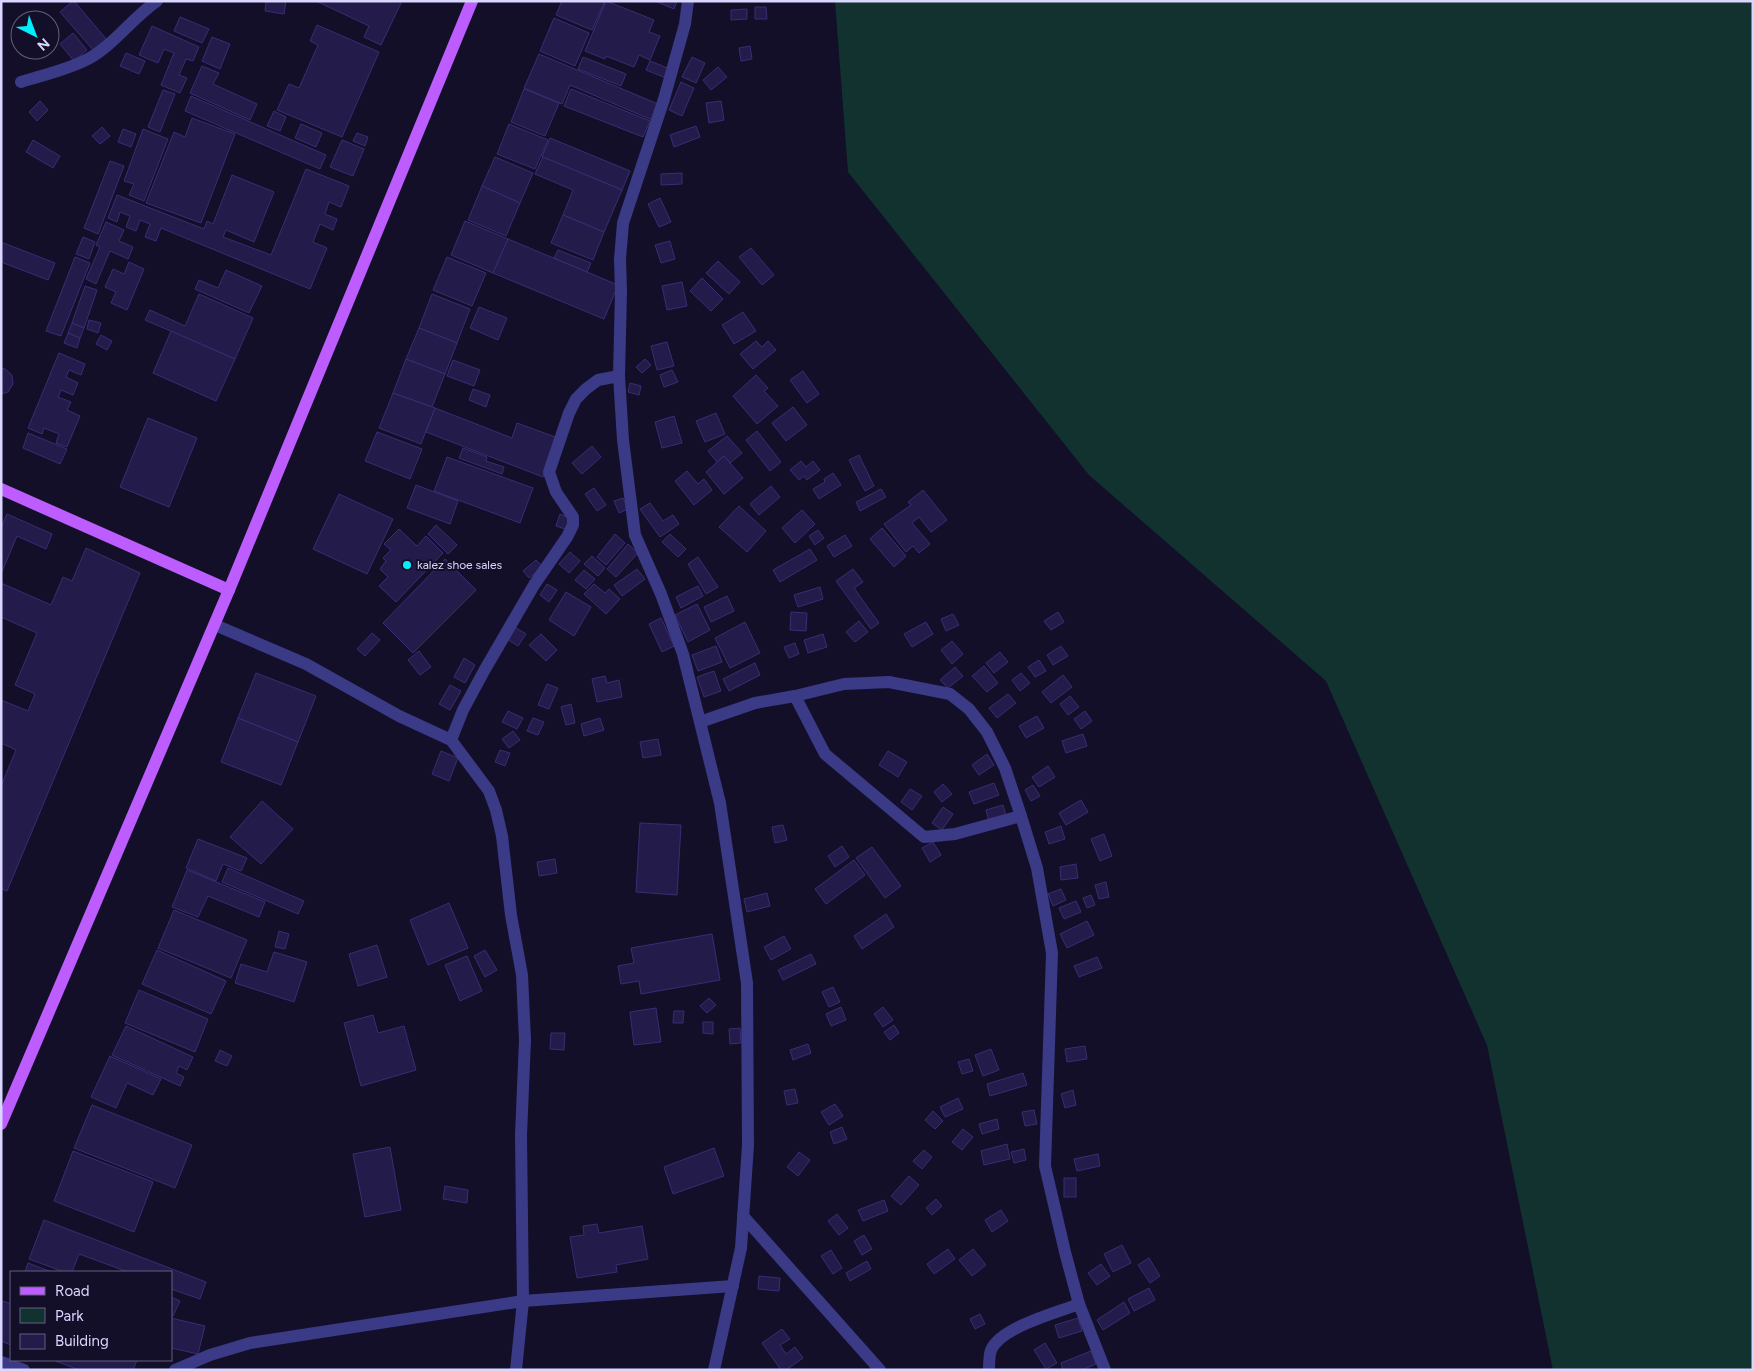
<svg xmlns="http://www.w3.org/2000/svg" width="1754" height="1371" font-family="Figtree,sans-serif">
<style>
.green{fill:#123230}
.building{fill:#231b49;stroke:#392d75}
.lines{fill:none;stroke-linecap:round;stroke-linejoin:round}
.minor{stroke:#3a3a87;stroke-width:12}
.major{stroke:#bd5dff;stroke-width:12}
.poi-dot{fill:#02eeff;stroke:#130f28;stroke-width:2}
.labels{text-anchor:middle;stroke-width:4;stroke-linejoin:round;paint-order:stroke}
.poi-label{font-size:12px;fill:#d9d6ff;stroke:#130f28;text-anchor:start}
</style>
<rect width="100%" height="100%" fill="#130f28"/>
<!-- green -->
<path class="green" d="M835,1H1753V1370H1553L1487,1045L1326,681L1089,475L848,172Z"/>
<!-- building -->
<g class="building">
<path d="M73,1H74L107,40L94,51L60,12Z"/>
<path d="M266,1H286L284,14L265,11Z"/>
<path d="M316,1H402L381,45L364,37L369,26Z"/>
<path d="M562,1H605L592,30L556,15Z"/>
<path d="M606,1L654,20L649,32L660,36L650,60L639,55L634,67L606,56L605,59L585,51Z"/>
<path d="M655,1H677L674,9Z"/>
<path d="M755,7H766L767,19H755Z"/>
<path d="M747,9V19L731,20V10Z"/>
<path d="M180,17L209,29L202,43L174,31Z"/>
<path d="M554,18L589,33L575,66L540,51Z"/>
<path d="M317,25L379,52L342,137L277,110L289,84L299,88L318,45L310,41Z"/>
<path d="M152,26L199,47L193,61L186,59L179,75L187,78L180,93L161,85L174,53L164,49L158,63L139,55Z"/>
<path d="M73,33L87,50L74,61L60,44Z"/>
<path d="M212,37L230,44L220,69L202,61Z"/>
<path d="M750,46L752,59L741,61L739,48Z"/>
<path d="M126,53L145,61L139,74L120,66Z"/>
<path d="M539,54L658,104L652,120L570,85L562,104L524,88Z"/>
<path d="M583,57L626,74L621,86L578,69Z"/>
<path d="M692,57L705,63L696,83L682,77Z"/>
<path d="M650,61L670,69L666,78L646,70Z"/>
<path d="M202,66L219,73L213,84L257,104L250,120L190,93Z"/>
<path d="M718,67L727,77L711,90L703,80Z"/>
<path d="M681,82L694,88L682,116L669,110Z"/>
<path d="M524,89L559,103L545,136L511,122Z"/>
<path d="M571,89L650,121L643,137L564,106Z"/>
<path d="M163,90L175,94L160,132L148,127Z"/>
<path d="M191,96L326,155L320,169L185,111Z"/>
<path d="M40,101L48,110L37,121L29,112Z"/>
<path d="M721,101L724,120L709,123L706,103Z"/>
<path d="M274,111L286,117L280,131L267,126Z"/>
<path d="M192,118L235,134L201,223L146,203L174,132L185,137Z"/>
<path d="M301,124L322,133L316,147L295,138Z"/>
<path d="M509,124L548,140L535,169L497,154Z"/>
<path d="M696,126L700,137L674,147L670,135Z"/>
<path d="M102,127L110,136L100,144L92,136Z"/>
<path d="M123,129L136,134L131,147L118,142Z"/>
<path d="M143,129L168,139L144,201L129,195L134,184L124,181Z"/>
<path d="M357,133L368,137L365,146L353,141Z"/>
<path d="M550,138L630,171L622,190L542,157Z"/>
<path d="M33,140L60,156L53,168L26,152Z"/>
<path d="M342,140L364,149L353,176L330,167Z"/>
<path d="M495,157L533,173L520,203L482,186Z"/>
<path d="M543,157L622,190L604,232L563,215L573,190L535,174Z"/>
<path d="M110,161L124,166L98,234L84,228Z"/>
<path d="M306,169L349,186L341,207L329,202L325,214L337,219L333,230L320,224L313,242L327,248L310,289L161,228L156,241L145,237L150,224L140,220L136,231L126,227L130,216L120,212L117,222L108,218L117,195L204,229L207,221L213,224L232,175L274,192L254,242L226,230L223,237L271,255Z"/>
<path d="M682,173V184L661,185V174Z"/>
<path d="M482,186L520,203L506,236L468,220Z"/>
<path d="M660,198L671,222L659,227L648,204Z"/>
<path d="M563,215L604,232L593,260L551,243Z"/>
<path d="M465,221L508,239L493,273L451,255Z"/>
<path d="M106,222L124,230L119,241L133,247L128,259L110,251L96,284L86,279L100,247L96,245Z"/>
<path d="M83,237L95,242L89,259L76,254Z"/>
<path d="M508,239L618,285L604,319L493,273Z"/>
<path d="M670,241L675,259L661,263L655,245Z"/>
<path d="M1,242L55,263L48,280L1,262Z"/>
<path d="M751,248L774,275L762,285L739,257Z"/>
<path d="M558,250L591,263L587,272L554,258Z"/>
<path d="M75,257L90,263L61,336L46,331Z"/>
<path d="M447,257L486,273L472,306L433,290Z"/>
<path d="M718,261L740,282L729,294L706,273Z"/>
<path d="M129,262L144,269L127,310L111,303L116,292L105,287L113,269L124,274Z"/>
<path d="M226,270L262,286L249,313L195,289L199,280L218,288Z"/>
<path d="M702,278L723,299L711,311L690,291Z"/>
<path d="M682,282L687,306L667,310L662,286Z"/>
<path d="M85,286L97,290L84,328L72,323Z"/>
<path d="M199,294L253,318L235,359L145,320L150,310L185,326Z"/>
<path d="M432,294L470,309L457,343L419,328Z"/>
<path d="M479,307L507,318L498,340L470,328Z"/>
<path d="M743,312L756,331L734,344L722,325Z"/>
<path d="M89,320L101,323L98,333L87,329Z"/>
<path d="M72,323L84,328L80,338L68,333Z"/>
<path d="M419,328L457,343L445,374L406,359Z"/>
<path d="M171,331L235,359L216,401L153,373Z"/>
<path d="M68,333L80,338L77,348L64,343Z"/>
<path d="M101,335L112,341L107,350L96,344Z"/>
<path d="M756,341L762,347L768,341L776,350L753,369L740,354Z"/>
<path d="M667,342L674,366L657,370L651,346Z"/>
<path d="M59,353L85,364L81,375L69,370L66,377L78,383L73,395L61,390L58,397L71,402L67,410L80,416L67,447L56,443L59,434L44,428L42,434L28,428Z"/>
<path d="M406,359L445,374L432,407L393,393Z"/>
<path d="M645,359L651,365L642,373L636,367Z"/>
<path d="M453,360L480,370L474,386L447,376Z"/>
<path d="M1,368L5,369L12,375L13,384L8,392L1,394Z"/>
<path d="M672,370L678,382L664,387L660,375Z"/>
<path d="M803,371L819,394L807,403L790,380Z"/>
<path d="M756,375L768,388L764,391L778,406L757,424L733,396Z"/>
<path d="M630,383L641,386L639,395L628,392Z"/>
<path d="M473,389L490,395L486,407L469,400Z"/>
<path d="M393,393L435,408L421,444L379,428Z"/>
<path d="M793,407L807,425L786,441L772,423Z"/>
<path d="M435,408L512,438L517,423L558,438L543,477L426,432Z"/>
<path d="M716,413L725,434L705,442L696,421Z"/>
<path d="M674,416L682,443L662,448L655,422Z"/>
<path d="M148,418L197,438L169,507L120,487Z"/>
<path d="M757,431L781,462L770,471L746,440Z"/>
<path d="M377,432L422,449L410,479L365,461Z"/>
<path d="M28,433L67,449L60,464L23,448Z"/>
<path d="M727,436L742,453L730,463L724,456L717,462L708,451Z"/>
<path d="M592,446L601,457L582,474L572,463Z"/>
<path d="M463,448L487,457L486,461L504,467L502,474L459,458Z"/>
<path d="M859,455L874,486L865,491L849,460Z"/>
<path d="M724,456L743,478L724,494L706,472Z"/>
<path d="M447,457L533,488L520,523L434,491Z"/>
<path d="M801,461L806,467L813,461L820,470L807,480L804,476L799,480L790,470Z"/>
<path d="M687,471L698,484L704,479L712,490L694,505L675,481Z"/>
<path d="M833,473L841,485L819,499L813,489L825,482L824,479Z"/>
<path d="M416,485L458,501L450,524L407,508Z"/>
<path d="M771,486L780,497L759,515L750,504Z"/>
<path d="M594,488L606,505L597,511L585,494Z"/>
<path d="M881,489L886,497L860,511L856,502Z"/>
<path d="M923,490L947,520L931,532L919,517L912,523L930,544L919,553L913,546L906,552L884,524L911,505L908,502Z"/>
<path d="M339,494L393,519L367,574L313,549Z"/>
<path d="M623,498L628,509L619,513L614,501Z"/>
<path d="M650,503L663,521L673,515L679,524L660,537L640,509Z"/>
<path d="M739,506L766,531L747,552L719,527Z"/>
<path d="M802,510L815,524L795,543L782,528Z"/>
<path d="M7,514L52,534L46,549L17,536L1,574V528Z"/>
<path d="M560,514L572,519L568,530L556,526Z"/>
<path d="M436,525L457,545L448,554L428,534Z"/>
<path d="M882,528L906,556L894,567L870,539Z"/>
<path d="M399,529L417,546L426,536L443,553L396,602L379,586L388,577L380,569L386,561L383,558L391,550L384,544Z"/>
<path d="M818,530L824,538L815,545L809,536Z"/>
<path d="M615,534L625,543L606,565L597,557Z"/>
<path d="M670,534L686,549L678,557L662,542Z"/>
<path d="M845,535L852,546L834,557L827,546Z"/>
<path d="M628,544L638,553L616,577L607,569Z"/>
<path d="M86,548L140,573L7,891L1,889V786L16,750L1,743V700L28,711L35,694L15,685L37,633L1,617V583L51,605L63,577L72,581Z"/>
<path d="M810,549L817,560L780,582L773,570Z"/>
<path d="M570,552L580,561L569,573L559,564Z"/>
<path d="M592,556L605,568L598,576L584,564Z"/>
<path d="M698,557L718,587L706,594L688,564Z"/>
<path d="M445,559L476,590L413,653L383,623Z"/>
<path d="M536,560L543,567L529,578L523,571Z"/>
<path d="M637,569L645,579L622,596L614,585Z"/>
<path d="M853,569L863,582L854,588L879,623L871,629L836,581Z"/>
<path d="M584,570L595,579L586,589L575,580Z"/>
<path d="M547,584L557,590L549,602L540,595Z"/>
<path d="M594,584L605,593L609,589L620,599L606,614L584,594Z"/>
<path d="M698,586L703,596L681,608L676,597Z"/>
<path d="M820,587L823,599L798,607L794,595Z"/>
<path d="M566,592L591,607L574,636L549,620Z"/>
<path d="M727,596L734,611L711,622L704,607Z"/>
<path d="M697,604L710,630L688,642L675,615Z"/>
<path d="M791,612L807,613L806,631L790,630Z"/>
<path d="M1058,612L1064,622L1051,630L1044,621Z"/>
<path d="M953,614L959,625L946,631L941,619Z"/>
<path d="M661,618L674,646L662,652L649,624Z"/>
<path d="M859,621L868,632L855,642L846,632Z"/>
<path d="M745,622L760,653L730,668L715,638Z"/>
<path d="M926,622L933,634L912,647L904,634Z"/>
<path d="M513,626L526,634L518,646L505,638Z"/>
<path d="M372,633L380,640L365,656L357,649Z"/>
<path d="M541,634L557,650L546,661L529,645Z"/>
<path d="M823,634L827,647L808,653L804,640Z"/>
<path d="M952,641L963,654L952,664L941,650Z"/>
<path d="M795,643L799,654L789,658L784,647Z"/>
<path d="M716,646L722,662L698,671L692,655Z"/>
<path d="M1061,646L1068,656L1053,665L1047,655Z"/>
<path d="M419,651L431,667L420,675L408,660Z"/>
<path d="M1000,652L1008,662L994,673L986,663Z"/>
<path d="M464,658L475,665L465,683L454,677Z"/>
<path d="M1039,660L1046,671L1035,677L1028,667Z"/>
<path d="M755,663L760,675L729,691L723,679Z"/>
<path d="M984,666L998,683L987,692L972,676Z"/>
<path d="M955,667L963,676L948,688L940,680Z"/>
<path d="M714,671L721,691L704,697L697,677Z"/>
<path d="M256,673L316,696L298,742L238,718Z"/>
<path d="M1021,673L1030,683L1020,691L1012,680Z"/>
<path d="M1063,675L1072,687L1051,703L1042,692Z"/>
<path d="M605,676L607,683L619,680L622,697L597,702L592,679Z"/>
<path d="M547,684L558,688L549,709L538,705Z"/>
<path d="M450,685L461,691L450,710L439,704Z"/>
<path d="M1008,694L1016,703L997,718L989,708Z"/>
<path d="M1070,696L1079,707L1068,715L1060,704Z"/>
<path d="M571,704L575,723L566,725L561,707Z"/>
<path d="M508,711L523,718L517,729L502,722Z"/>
<path d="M1085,711L1092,721L1081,729L1074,719Z"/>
<path d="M1037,716L1044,728L1026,738L1019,726Z"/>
<path d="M238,718L298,742L281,785L221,762Z"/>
<path d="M533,718L544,722L538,735L527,731Z"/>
<path d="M600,718L604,730L584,736L581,724Z"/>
<path d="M513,731L520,740L509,748L502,739Z"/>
<path d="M1083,734L1087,746L1066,753L1062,741Z"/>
<path d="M658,739L661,755L643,758L640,742Z"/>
<path d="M500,750L510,753L505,766L495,762Z"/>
<path d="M441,751L458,758L449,781L432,774Z"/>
<path d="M888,751L907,762L898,777L879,765Z"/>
<path d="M987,754L994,765L979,775L972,765Z"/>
<path d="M1048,766L1055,777L1039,787L1032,777Z"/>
<path d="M994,783L999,795L974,804L969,792Z"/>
<path d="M943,784L952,794L942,802L934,792Z"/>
<path d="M1033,785L1040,796L1031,801L1025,790Z"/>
<path d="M910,789L922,796L912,810L901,802Z"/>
<path d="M1081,800L1088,812L1066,825L1059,813Z"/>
<path d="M262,801L293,829L261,864L230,837Z"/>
<path d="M1003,805L1006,816L989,822L986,810Z"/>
<path d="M943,807L953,814L942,830L932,823Z"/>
<path d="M640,823L681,825L677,895L636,892Z"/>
<path d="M783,825L787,840L775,843L772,827Z"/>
<path d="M1061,826L1065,839L1049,844L1045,832Z"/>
<path d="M1104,834L1112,856L1100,861L1091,839Z"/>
<path d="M198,839L247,858L241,871L223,864L216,881L186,868Z"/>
<path d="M933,842L941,855L930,862L922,848Z"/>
<path d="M842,846L849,857L835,867L828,856Z"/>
<path d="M872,847L901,886L885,898L856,858Z"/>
<path d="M555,859L557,873L539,876L537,862Z"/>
<path d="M854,860L865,875L826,904L815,889Z"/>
<path d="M1076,864L1078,878L1061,880L1060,867Z"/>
<path d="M228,868L304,901L298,914L222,882Z"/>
<path d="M187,870L265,902L259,917L208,896L198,917L172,907Z"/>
<path d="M1106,882L1109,897L1099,899L1095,885Z"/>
<path d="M1061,889L1066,900L1053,906L1048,894Z"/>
<path d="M767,893L770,906L747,912L744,899Z"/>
<path d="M1091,895L1095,905L1087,908L1083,898Z"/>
<path d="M1076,901L1081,912L1064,919L1059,908Z"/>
<path d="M449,903L468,948L428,965L410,920Z"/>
<path d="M174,910L247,940L231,978L158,948Z"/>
<path d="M886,914L894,927L862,949L854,936Z"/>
<path d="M1087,921L1094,935L1067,948L1060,934Z"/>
<path d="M279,931L289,934L285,949L275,947Z"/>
<path d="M712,934L720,980L641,994L639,981L621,984L618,966L634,963L631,948Z"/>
<path d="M784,936L791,949L771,960L764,947Z"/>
<path d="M377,945L387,977L358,986L349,954Z"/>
<path d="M157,950L226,981L211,1014L142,984Z"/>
<path d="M485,950L497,970L485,977L474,956Z"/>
<path d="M274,952L307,962L294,1002L235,983L241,964L267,972Z"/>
<path d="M811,954L816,964L783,980L778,970Z"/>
<path d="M467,956L482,991L460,1001L445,965Z"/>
<path d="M1097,957L1102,968L1079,977L1074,966Z"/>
<path d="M833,987L840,1002L829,1007L822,992Z"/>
<path d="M139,990L208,1019L195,1052L125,1023Z"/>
<path d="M709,998L716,1005L707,1013L700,1006Z"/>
<path d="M841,1007L846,1020L831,1026L826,1014Z"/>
<path d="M883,1007L893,1020L883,1027L874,1014Z"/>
<path d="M656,1008L661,1042L634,1045L630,1012Z"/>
<path d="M674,1011H684L683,1023H673Z"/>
<path d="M373,1015L378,1033L404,1026L416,1070L361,1086L344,1023Z"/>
<path d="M703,1022H713V1034L703,1033Z"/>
<path d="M894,1025L899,1033L890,1040L884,1032Z"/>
<path d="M126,1026L193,1057L187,1070L179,1066L176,1073L184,1077L180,1086L112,1055Z"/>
<path d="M740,1028L741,1043L730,1044L729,1029Z"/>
<path d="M551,1033H565L564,1050L550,1049Z"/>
<path d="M808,1044L811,1053L793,1060L790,1050Z"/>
<path d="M1085,1046L1087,1059L1067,1062L1065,1049Z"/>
<path d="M991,1049L999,1070L983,1076L975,1055Z"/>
<path d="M220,1050L232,1056L227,1066L215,1061Z"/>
<path d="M110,1056L161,1079L153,1095L127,1083L116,1108L91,1097Z"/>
<path d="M969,1059L973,1071L962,1074L958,1062Z"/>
<path d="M1023,1073L1027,1085L990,1096L987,1084Z"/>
<path d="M795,1089L798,1103L787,1105L784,1091Z"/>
<path d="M1073,1090L1076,1105L1065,1108L1061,1094Z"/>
<path d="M958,1098L963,1109L945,1117L940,1107Z"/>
<path d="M835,1104L843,1116L829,1125L821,1112Z"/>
<path d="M92,1105L192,1145L175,1188L74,1148Z"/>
<path d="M1034,1110L1037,1124L1025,1126L1022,1112Z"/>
<path d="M933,1111L943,1121L935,1129L925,1120Z"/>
<path d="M997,1119L999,1129L982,1134L979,1124Z"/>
<path d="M842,1127L847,1139L834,1144L830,1132Z"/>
<path d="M963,1129L973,1137L962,1150L952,1142Z"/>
<path d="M1007,1144L1010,1159L984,1165L981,1151Z"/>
<path d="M390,1147L401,1210L365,1217L353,1154Z"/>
<path d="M714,1148L724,1176L673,1194L664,1167Z"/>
<path d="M1024,1149L1026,1160L1014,1163L1011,1152Z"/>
<path d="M924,1150L932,1157L922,1169L913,1161Z"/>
<path d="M73,1151L153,1182L134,1232L54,1201Z"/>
<path d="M799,1152L810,1160L798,1176L787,1167Z"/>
<path d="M1098,1154L1100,1166L1077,1171L1074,1159Z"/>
<path d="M909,1176L919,1185L901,1205L891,1196Z"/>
<rect x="1064" y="1178" width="12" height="19"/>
<path d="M445,1186L468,1190L467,1203L443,1199Z"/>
<path d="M936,1199L942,1206L932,1215L926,1208Z"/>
<path d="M884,1200L888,1211L863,1221L858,1210Z"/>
<path d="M1001,1210L1008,1221L992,1232L985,1220Z"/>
<path d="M837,1214L848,1228L839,1235L828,1221Z"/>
<path d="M44,1220L206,1282L200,1299L171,1289V1272H128L79,1254L72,1272H64L29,1259Z"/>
<path d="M597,1224L599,1233L642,1226L648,1259L616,1265L617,1272L577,1278L570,1237L584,1235L583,1226Z"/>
<path d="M864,1235L872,1249L862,1255L854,1241Z"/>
<path d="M1122,1245L1131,1263L1113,1272L1104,1254Z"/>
<path d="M948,1249L955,1259L934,1274L927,1264Z"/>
<path d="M973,1249L986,1265L972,1276L959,1260Z"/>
<path d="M831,1250L842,1268L833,1274L821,1256Z"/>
<path d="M1149,1258L1160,1276L1150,1283L1138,1265Z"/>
<path d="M867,1261L871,1269L850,1281L846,1273Z"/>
<path d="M28,1263L52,1272H25Z"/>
<path d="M1101,1264L1110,1276L1097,1285L1088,1273Z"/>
<path d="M759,1276L780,1278L779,1291L758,1289Z"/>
<path d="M1149,1288L1155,1300L1134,1311L1128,1299Z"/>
<path d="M171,1297L180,1301L173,1316L171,1315Z"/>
<path d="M3,1301L11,1304V1345L1,1341V1305Z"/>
<path d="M1124,1302L1130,1313L1103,1330L1097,1320Z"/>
<path d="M980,1314L985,1324L975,1329L970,1319Z"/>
<path d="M171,1318L205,1326L198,1354L171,1348Z"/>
<path d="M1078,1318L1082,1331L1059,1338L1055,1325Z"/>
<path d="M782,1329L790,1339L780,1345L786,1354L795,1347L803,1358L786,1370H781L762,1343Z"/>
<path d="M1045,1343L1057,1363L1046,1369L1034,1350Z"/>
<path d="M1091,1351L1096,1364L1082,1370H1063L1061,1363Z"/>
<path d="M53,1360H137L133,1370H79Z"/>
</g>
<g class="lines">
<!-- minor -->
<g class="minor">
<path d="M688,1L685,24L664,99L623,223L620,259L621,291L619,376L623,440L635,535L661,594L683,654L700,722L720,803L747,983L748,1145L741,1248L714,1370"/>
<path d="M21,82C43,75 67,70 88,59C114,45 132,18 157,1"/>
<path d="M215,625L306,664L399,716L451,740L489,791L496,810L502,836L511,915L522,975L525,1040L521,1135L523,1301L516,1370"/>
<path d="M795,696L844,684L889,682L950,694L969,709L987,732L1005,768L1021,816"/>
<path d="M700,722L755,703L795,696L825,754L924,837L955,834L1021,816L1037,868L1052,953L1045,1166L1065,1252L1079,1304L1105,1370"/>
<path d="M451,740L463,710L484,671L534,585L567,537L573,525V517L556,492L549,472L569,413L576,399L586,389L598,380L619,376"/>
<path d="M743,1216L880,1370"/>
<path d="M1,1362L24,1370"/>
<path d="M175,1370L210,1355L250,1343L523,1301L733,1286"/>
<path d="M989,1370C989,1364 989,1356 991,1350C1001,1327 1056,1313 1079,1304"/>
</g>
<!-- major -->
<g class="major">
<path d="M1,489L229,590"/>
<path d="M1,1124L229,590L472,1"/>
</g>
</g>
<!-- markers -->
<circle class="poi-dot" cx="407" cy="565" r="5"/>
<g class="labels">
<!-- poi labels -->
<g class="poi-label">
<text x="417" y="569">kalez shoe sales</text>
</g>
</g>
<!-- border -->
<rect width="1754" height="1371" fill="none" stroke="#d9d6ff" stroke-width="5"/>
<!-- legend -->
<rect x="10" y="1271" width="162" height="90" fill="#130f28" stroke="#625f7e"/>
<rect x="20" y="1287" width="25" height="8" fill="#bd5dff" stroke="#625f7e"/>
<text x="55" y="1296" font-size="15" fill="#d9d6ff">Road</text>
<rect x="20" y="1308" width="25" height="15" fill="#123230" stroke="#625f7e"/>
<text x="55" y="1321" font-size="15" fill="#d9d6ff">Park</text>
<rect x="20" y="1334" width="25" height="15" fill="#231b49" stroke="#625f7e"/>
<text x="55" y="1346" font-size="15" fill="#d9d6ff">Building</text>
<!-- north arrow -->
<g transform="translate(35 35) rotate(138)"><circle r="24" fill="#130f28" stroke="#625f7e"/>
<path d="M0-4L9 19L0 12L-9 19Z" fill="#02eeff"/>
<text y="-8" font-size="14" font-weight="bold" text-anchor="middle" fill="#d9d6ff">N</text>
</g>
</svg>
